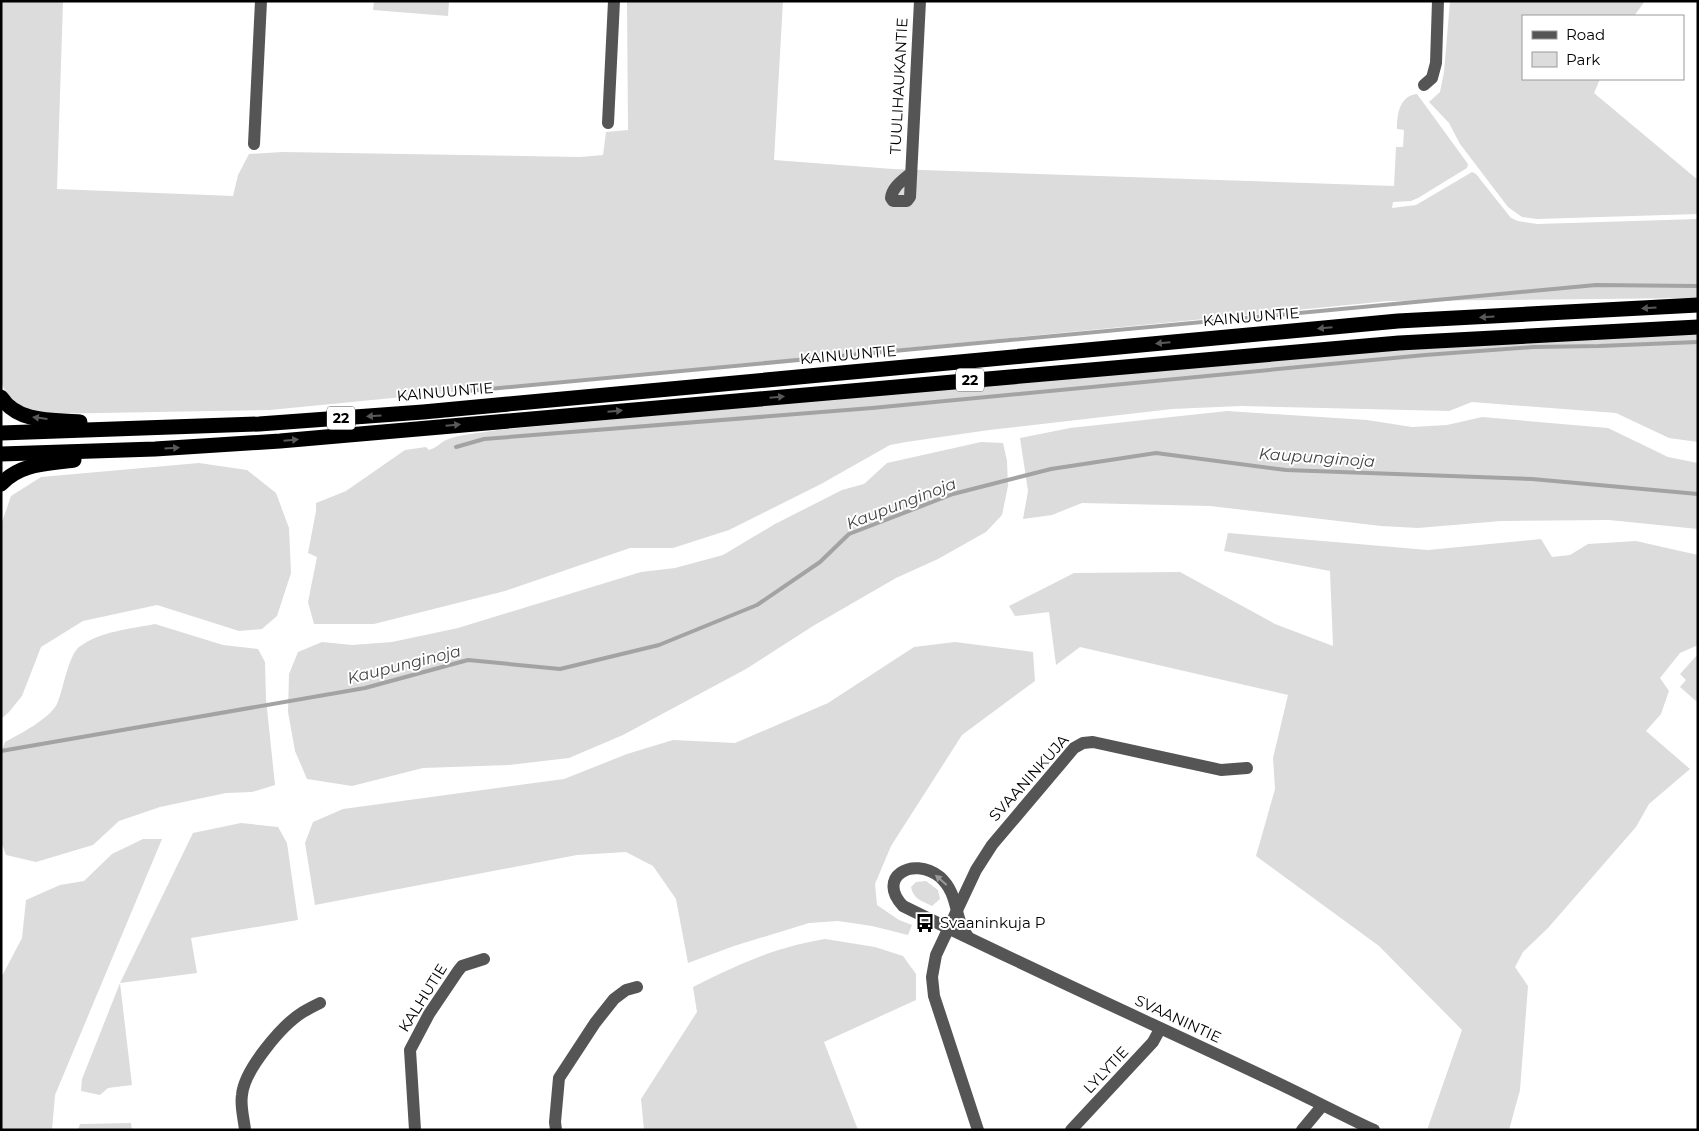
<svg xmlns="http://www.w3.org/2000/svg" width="1699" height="1131" font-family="Montserrat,sans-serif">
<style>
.green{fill:#dcdcdc}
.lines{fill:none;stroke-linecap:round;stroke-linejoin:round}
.stream{stroke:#a3a3a3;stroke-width:4}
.minor{stroke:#555;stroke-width:12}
.highway{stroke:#000;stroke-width:15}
.oneway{fill:#595959}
.oneway2{fill:#999}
.labels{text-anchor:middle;stroke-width:4;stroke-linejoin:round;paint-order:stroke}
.shield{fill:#fff;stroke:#4c4c4c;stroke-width:1}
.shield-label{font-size:14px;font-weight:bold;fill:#000}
.street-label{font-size:15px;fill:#000;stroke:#fff}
.poi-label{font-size:15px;fill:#000;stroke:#fff;text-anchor:start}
.water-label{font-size:16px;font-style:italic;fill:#444;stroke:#fff}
</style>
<rect width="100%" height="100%" fill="#fff"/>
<!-- green -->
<g class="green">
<path d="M1,1H63L57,189L233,196L238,175L249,154L283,152L580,157L603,155L606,132L628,130L627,1H783L774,160L893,169L1394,186L1396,147H1403L1404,130L1397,129C1397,115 1399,96 1417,94L1468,164L1467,168L1418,198L1411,201L1393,202L1392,208L1416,205L1472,172L1476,174L1511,218L1518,221L1537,224L1698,219V298L1389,301L270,410L43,414L26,411L8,395L1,383Z"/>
<path d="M374,1H449L448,16L373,10Z"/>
<path d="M1450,1H1645L1634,16H1523V79H1600L1594,93L1698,180V214L1537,219L1522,217L1508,207L1460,144L1449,123L1429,102L1440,92L1444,72Z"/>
<path d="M1698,331V442L1669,438L1616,413L1472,402L1449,411L1241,406L1172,409L989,430L906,442L890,445L821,484L729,530L673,548H630L505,591L374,624H314L308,602L317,557L308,553L316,511V503L346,491L405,450L426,447L429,450C439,447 439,443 446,440C459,434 482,433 498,430L1434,344Z"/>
<path d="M1227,411L1367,420L1412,427L1447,425L1482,417L1608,428L1668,457L1698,463V529L1609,520L1501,521L1418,528L1381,526L1210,506L1082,503L1052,515L1023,519L1028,491L1020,438L1070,428Z"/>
<path d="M981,442L1003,443L1007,461L1008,486L1002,515L986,532L938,559L896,578L813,626L746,669L623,735L569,758L509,765L423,768L352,786L307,779L295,751L288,712L289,674L298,652L322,642L352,645L392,642L458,628L641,572L675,568L723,555L775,524L842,490L864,484L887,463Z"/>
<path d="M199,463L247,470L276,493L289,528L291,573L277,616L262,629L239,631L157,605L83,621L41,647L22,696L9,712L1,719V525L11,496L41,477Z"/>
<path d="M1228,533L1428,550L1541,539L1552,557L1570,555L1588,544L1636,541L1698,555V645L1680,653L1660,678L1669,691L1661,714L1646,731L1690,769L1649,804L1636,827L1548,928L1523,952L1515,967L1528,986L1520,1090L1509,1130H1427L1462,1030L1379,946L1256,856L1275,789L1273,758L1288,695L1080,647L1056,665L1049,612L1015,616L1009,606L1074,573L1180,572L1275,624L1333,646L1330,571L1224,551Z"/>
<path d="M155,624L223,645L258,649L265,662L266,699L275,785L252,792L226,793L160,807L119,821L93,845L36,862L6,855L1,841V754L5,742C20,734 49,719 57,704C63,691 68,656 79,647C101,631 130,629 155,624Z"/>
<path d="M955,642L1033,652L1035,681L962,735L891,846L875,884L877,905L899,920L912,925L908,935L872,926L838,921L809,923L734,946L688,963L676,899L653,866L626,852L577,855L315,905L305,843L313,822L343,809L564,779L627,754L673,740L735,743L828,703L914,647Z"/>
<path d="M1698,654V700L1696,701L1680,687L1686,680L1680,674Z"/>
<path d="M241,823L278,827L287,843L298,920L191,938L197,973L120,983L132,1085L108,1088L100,1095L81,1091L82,1079L120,983L193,833Z"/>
<path d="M143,839H162L55,1095L52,1130H1V978L22,938L26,900L60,885L84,881L112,854Z"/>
<path d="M926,881L938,890L940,899L932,906C922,901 913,899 911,887L916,882Z"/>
<path d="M825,939L875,947L903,956L916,974V1000L824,1042L858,1130H644L641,1099L697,1012L693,987C737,965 775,947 825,939Z"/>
<path d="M131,1123L132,1130H78L80,1124Z"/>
</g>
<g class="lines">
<!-- stream -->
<g class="stream">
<path d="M468,391L1596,285L1698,286"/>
<path d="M456,447L484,439L872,408L1425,355L1533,347L1599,346L1698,342"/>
<path d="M1,751L365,688L468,660L560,669L659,645L757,605L820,562L849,534L953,494L1051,469L1156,453L1286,470L1532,479L1698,494"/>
</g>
<!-- minor -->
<g class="minor">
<path d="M1424,85L1432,78L1436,63L1438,1"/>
<path d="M608,123L614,1"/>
<path d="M254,144L261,1"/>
<path d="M911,173C903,180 892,187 891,198L893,201H907L910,197L920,1"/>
<path d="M969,938C953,919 960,895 940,877C912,855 876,878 903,906C1022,965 1144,1020 1265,1077C1302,1094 1337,1113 1374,1130"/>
<path d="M245,1130C244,1119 240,1106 242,1095C244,1070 282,1025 303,1012C308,1009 314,1006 320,1003"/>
<path d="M415,1130L410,1050L429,1014L458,971L462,966L484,959"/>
<path d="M556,1130L555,1122L559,1078L595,1023L614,999L626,990L637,987"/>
<path d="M978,1130L934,996L932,977L936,955L976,870L992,845L1074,748L1083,743L1093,742L1221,770L1247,768"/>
<path d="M1071,1130L1153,1042L1160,1029"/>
<path d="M1302,1130L1322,1106"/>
</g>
<!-- highway -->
<g class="highway">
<path d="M1,397C18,423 52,420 80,422"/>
<path d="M1,433L259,424L423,412L1398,321L1698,305"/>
<path d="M1,454L155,449L280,441L1399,343L1698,327"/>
<path d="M1,484C21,463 47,464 74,460"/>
</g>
</g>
<!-- one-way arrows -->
<defs><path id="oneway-solid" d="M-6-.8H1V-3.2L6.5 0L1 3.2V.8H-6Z" transform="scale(1.25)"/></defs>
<g class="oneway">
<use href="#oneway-solid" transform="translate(1649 308) rotate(177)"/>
<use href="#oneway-solid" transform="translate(1487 317) rotate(177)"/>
<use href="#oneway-solid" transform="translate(1325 328) rotate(175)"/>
<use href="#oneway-solid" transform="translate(1163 343) rotate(175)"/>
<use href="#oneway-solid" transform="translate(777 397) rotate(-5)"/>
<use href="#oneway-solid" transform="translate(615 411) rotate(-5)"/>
<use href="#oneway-solid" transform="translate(374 416) rotate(176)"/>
<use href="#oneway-solid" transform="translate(40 418) rotate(-173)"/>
<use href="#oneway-solid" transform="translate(453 425) rotate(-5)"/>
<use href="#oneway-solid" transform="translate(291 440) rotate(-5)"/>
<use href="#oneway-solid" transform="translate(172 448) rotate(-4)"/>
</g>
<use class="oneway2" href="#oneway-solid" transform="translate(941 880) rotate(-139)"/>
<!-- icons -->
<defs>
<g id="bus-bare" transform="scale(1.5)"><path d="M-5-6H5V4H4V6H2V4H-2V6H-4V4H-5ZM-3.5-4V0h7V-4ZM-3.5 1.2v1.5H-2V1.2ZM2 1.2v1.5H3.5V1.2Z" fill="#000" stroke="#fff" stroke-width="2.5" paint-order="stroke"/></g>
</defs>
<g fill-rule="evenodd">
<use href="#bus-bare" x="925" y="923"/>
</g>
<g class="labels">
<!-- shield labels -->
<g class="shield">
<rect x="956" y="368.5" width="28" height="23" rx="4"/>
<rect x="327" y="406.5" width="28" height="23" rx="4"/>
</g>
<g class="shield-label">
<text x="970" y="385">22</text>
<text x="341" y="423">22</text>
</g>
<!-- street labels -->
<g class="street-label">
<text transform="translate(899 86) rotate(-87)" y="5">TUULIHAUKANTIE</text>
<text transform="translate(1251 317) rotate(-5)" y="5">KAINUUNTIE</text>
<text transform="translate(848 355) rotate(-5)" y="5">KAINUUNTIE</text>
<text transform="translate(445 392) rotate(-5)" y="5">KAINUUNTIE</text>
<text transform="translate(1029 778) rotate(-48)" y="5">SVAANINKUJA</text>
<text transform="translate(423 998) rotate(-58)" y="5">KALHUTIE</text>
<text transform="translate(1178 1019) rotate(25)" y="5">SVAANINTIE</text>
<text transform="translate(1106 1070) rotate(-47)" y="5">LYLYTIE</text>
</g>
<!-- poi labels -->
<g class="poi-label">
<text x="940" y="928">Svaaninkuja P</text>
</g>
<!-- water labels -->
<g class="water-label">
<text transform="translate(1317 457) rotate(4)" y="6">Kaupunginoja</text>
<text transform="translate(901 503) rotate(-21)" y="6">Kaupunginoja</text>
<text transform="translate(404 664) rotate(-14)" y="6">Kaupunginoja</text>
</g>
</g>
<!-- border -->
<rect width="1699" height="1131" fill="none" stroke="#000000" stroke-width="5"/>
<!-- legend -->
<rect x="1522" y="15" width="162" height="65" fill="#ffffff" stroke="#999999"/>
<rect x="1532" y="31" width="25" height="8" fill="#555555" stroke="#999999"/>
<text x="1566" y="40" font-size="15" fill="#000000">Road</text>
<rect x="1532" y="52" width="25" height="15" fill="#dcdcdc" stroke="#999999"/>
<text x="1566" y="65" font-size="15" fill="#000000">Park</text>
</svg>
